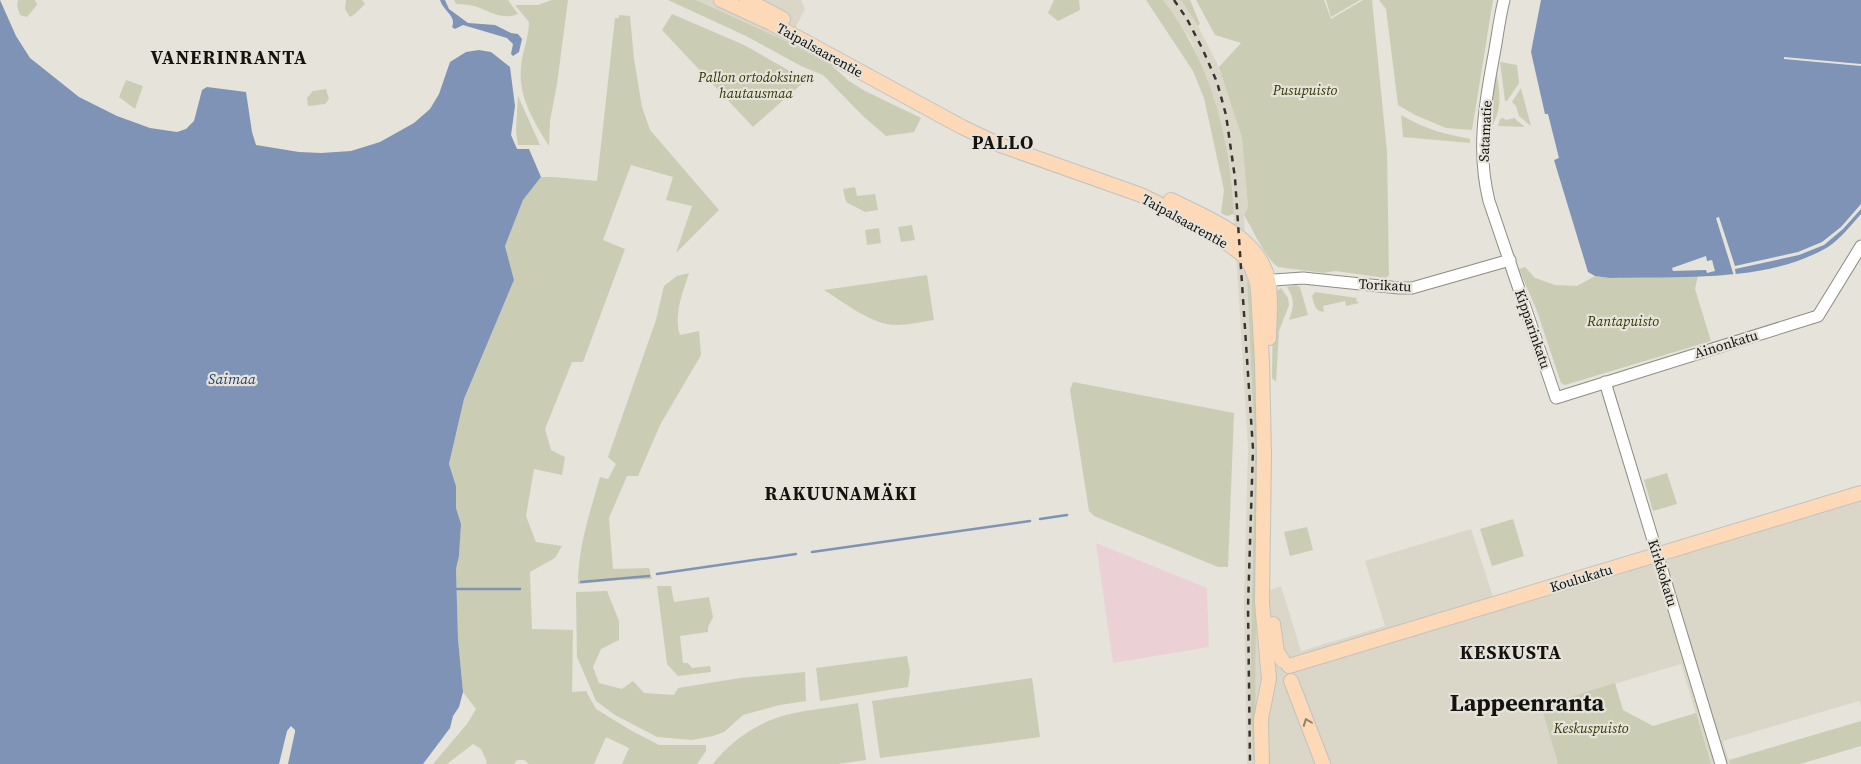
<svg xmlns="http://www.w3.org/2000/svg" width="1861" height="764" font-family="'Source Serif 4',serif">
<style>
.built{fill:#dbd7c8}
.education{fill:#ebd1d6}
.green{fill:#cacdb4}
.water{fill:#7e93b5}
.pier{fill:#e5e3da}
.lines{fill:none;stroke-linecap:round;stroke-linejoin:round}
.stream{stroke:#7e93b5;stroke-width:2.5}
.minor-casing{stroke:#8e8c84;stroke-width:13}
.major-casing{stroke:#c2c2c1;stroke-width:16}
.minor{stroke:#fff;stroke-width:11}
.major{stroke:#fdd9b7;stroke-width:14}
.rail{stroke:#373531;stroke-width:2.5;stroke-dasharray:6 6;stroke-linecap:butt}
.oneway{stroke:#94806c}
.labels{text-anchor:middle;stroke-width:4.5;stroke-linejoin:round;paint-order:stroke}
.street-label{font-size:14px;fill:#141310;stroke:#e5e3da}
.park-label{font-size:14px;font-style:italic;fill:#343703;stroke:#e5e3da}
.water-label{font-size:15px;font-style:italic;fill:#274371;stroke:#e5e3da}
.district-label{font-size:19px;font-weight:bold;letter-spacing:1px;fill:#141310;stroke:#e5e3da}
.town-label{font-size:24px;font-weight:bold;fill:#141310;stroke:#e5e3da}
</style>
<rect width="100%" height="100%" fill="#e5e3da"/>
<!-- built -->
<g class="built">
<path d="M696,0H801L805,9L788,42Z"/>
<path d="M1163,0H1181L1198,26L1219,67L1242,138L1248,207L1244,215L1255,450L1250,693L1253,760L1255,715L1256,595L1281,586L1301,651L1385,626L1365,561L1471,529L1495,603L1861,493V707L1859,701L1723,741L1730,764H1711L1681,664L1541,706L1558,764H1247L1244,603L1248,448L1232,185L1224,136L1214,98L1191,40Z"/>
</g>
<!-- education -->
<path class="education" d="M1096,543L1207,588L1209,647L1113,663Z"/>
<!-- green -->
<g class="green">
<path d="M18,0H35L37,5L27,17L20,15L17,6Z"/>
<path d="M346,0H362L365,4L355,14L350,17L345,9Z"/>
<path d="M454,0H508L518,14C504,20 492,13 480,8C472,5 464,4 456,4Z"/>
<path d="M552,0H568L557,84L550,121L549,146C534,122 518,97 521,67C522,52 529,38 529,22L515,5H538Z"/>
<path d="M668,0H696L788,42L831,65L849,81L865,91L921,118L914,132L886,136L863,116L823,75L803,67L746,36Z"/>
<path d="M1054,0H1079L1080,10L1058,21L1048,13Z"/>
<path d="M1146,0H1163C1211,62 1230,137 1234,214L1227,216L1221,213L1224,190L1204,98L1193,71Z"/>
<path d="M1181,0H1190L1200,24L1198,26Z"/>
<path d="M1196,0H1324L1331,19L1363,0H1372L1387,152L1389,275L1386,278L1335,271L1324,273L1278,267C1266,259 1252,228 1244,215L1248,207L1242,138L1219,67L1241,43L1215,35Z"/>
<path d="M1326,0H1360L1331,17Z"/>
<path d="M1379,0H1493L1472,130L1446,128L1415,115L1398,105L1386,9Z"/>
<path d="M672,14L744,45L806,80L753,127L662,30Z"/>
<path d="M619,15L630,16L634,59L642,107L650,130L719,210L676,253L692,206L666,200L673,177L631,165L603,240L625,249L583,362H572L545,429L551,450L565,457L562,475L534,469L526,516L536,542L562,546L555,558L530,572L532,629L573,630L572,692L586,691L596,709L632,731L659,745H706V751L697,764H622L629,748L606,737L594,764H529L524,760H517L514,764H486L487,762L481,749L473,744L447,764H433L467,724L476,709L463,692L458,639L456,569L459,556L461,524L456,508V486L449,464L464,399L514,280L505,246L523,200L541,177H554L597,181L615,18H619Z"/>
<path d="M1500,62L1517,65L1519,83L1507,101H1505Z"/>
<path d="M1496,67C1499,91 1504,106 1491,128L1487,129Z"/>
<path d="M126,80L143,86L135,109L119,97Z"/>
<path d="M1521,88L1531,126L1519,116L1516,106L1512,102Z"/>
<path d="M326,89L329,99L325,104L308,106L307,98L313,91Z"/>
<path d="M518,96L540,145H518L516,131Z"/>
<path d="M1401,115C1425,129 1444,134 1470,139V143L1403,137Z"/>
<path d="M1503,118L1506,120L1514,118L1525,127L1498,126L1500,119Z"/>
<path d="M855,187L857,196L875,194L878,210L865,212L846,202L843,189Z"/>
<path d="M912,225L915,240L901,242L898,227Z"/>
<path d="M879,228L881,243L867,245L865,230Z"/>
<path d="M1525,267L1535,278L1555,285L1577,286L1595,276L1610,278L1698,275L1695,289L1711,341L1565,385L1561,383L1537,311L1519,269Z"/>
<path d="M689,273C683,292 673,315 680,335L699,331L701,355L660,425L638,476H627L609,518L613,569L649,568L652,579L620,580L578,584C578,547 590,512 600,477L608,479L616,464L608,457L656,320L664,286L677,276Z"/>
<path d="M927,275L934,320C919,322 902,327 887,324C868,321 840,300 824,290Z"/>
<path d="M1247,279L1252,291C1255,355 1260,419 1259,483C1258,576 1253,667 1257,759L1253,760L1250,693L1255,450Z"/>
<path d="M1296,285L1300,287L1308,315L1289,320C1294,307 1295,299 1287,287Z"/>
<path d="M1281,288L1288,298L1289,305L1279,331L1276,382L1272,378L1273,299L1277,291Z"/>
<path d="M1315,292L1357,298L1356,300L1359,303L1346,306L1345,301L1323,306L1324,312C1315,312 1314,303 1312,296Z"/>
<path d="M1073,382L1234,413L1228,567H1218L1094,516L1089,511L1070,390Z"/>
<path d="M1667,473L1677,504L1653,511L1644,480Z"/>
<path d="M1513,519L1524,556L1492,566L1480,529Z"/>
<path d="M1307,527L1313,550L1290,556L1284,532Z"/>
<path d="M657,586H671L674,602L709,597L713,617L708,627V632L680,636L683,663H688L692,668L710,666L711,672L678,676L667,664Z"/>
<path d="M607,591L619,621V640L601,649L593,667L599,683L622,689L633,681L644,693L674,695L678,688L740,678L805,672L806,701L780,705L743,715L724,732L713,736L692,740L657,737L615,715L596,701L577,657L576,592Z"/>
<path d="M907,656L910,672L908,687L820,701L816,668Z"/>
<path d="M1032,678L1040,737L880,758L872,701Z"/>
<path d="M1615,683L1623,710L1653,726L1696,713L1711,764H1558L1541,706Z"/>
<path d="M858,703L866,760L838,764H713C730,741 761,720 790,714C812,709 836,707 858,703Z"/>
<path d="M1861,721V746L1800,764H1730L1729,760Z"/>
</g>
<!-- water -->
<g class="water">
<path d="M0,0L16,36L30,58L79,97L117,116L150,128L177,132L186,129L194,121L202,90L207,87L246,92L252,132L256,145L299,152L321,153L351,151L380,142L414,123L430,109L439,94L450,62L466,52L479,50L491,52L510,67L515,106L511,135L517,149H529L541,177L523,200L505,246L514,280L464,399L449,464L456,486V508L461,524L459,556L456,569L458,639L463,692L459,707L453,716L450,728L423,764H288L295,732V730L291,726L287,731L279,764H0Z"/>
<path d="M440,0H445L449,9L468,23L495,25L511,33L518,34L522,39L519,52L513,56L511,54L513,44L507,38L463,25L455,29L452,27C457,16 443,11 440,0Z"/>
<path d="M1541,0H1861V214C1851,225 1840,239 1828,247C1767,283 1679,276 1610,278L1595,276L1588,272L1554,160L1559,158L1548,114H1545L1531,52Z"/>
</g>
<!-- pier -->
<g class="pier">
<path d="M1784,57L1861,64V66L1784,59Z"/>
<path d="M1861,204V209L1843,229L1824,245L1799,255L1735,269L1736,276H1734L1716,218L1719,217L1735,266L1798,252L1822,242L1841,227Z"/>
<path d="M1706,256L1707,261L1712,260L1715,271L1707,273L1706,270L1673,271L1672,268Z"/>
</g>
<g class="lines">
<!-- stream -->
<g class="stream">
<path d="M1040,519L1067,515"/>
<path d="M812,552L1030,521"/>
<path d="M657,574L796,554"/>
<path d="M581,582L649,576"/>
<path d="M457,589H520"/>
</g>
<!-- minor casing -->
<g class="minor-casing">
<g id="minor">
<path d="M1504,0C1499,20 1497,40 1493,60C1484,108 1477,153 1489,201L1556,398L1818,316L1861,246"/>
<path d="M1261,281L1303,278L1399,288H1412L1510,260"/>
<path d="M1605,382L1721,764"/>
</g>
</g>
<!-- major casing -->
<g class="major-casing">
<g id="major">
<path d="M721,0L771,23L962,127L1000,145L1141,195L1175,212L1231,246L1244,256L1251,266L1257,282L1258,291L1262,362L1264,454L1262,603L1269,679L1261,719L1262,764"/>
<path d="M747,0L783,19"/>
<path d="M1171,200C1205,217 1259,236 1268,280C1272,298 1269,319 1269,338"/>
<path d="M1273,624L1277,652L1283,661"/>
<path d="M1289,666L1861,493"/>
<path d="M1291,681L1323,764"/>
</g>
</g>
<!-- minor -->
<use href="#minor" class="minor"/>
<!-- major -->
<use href="#major" class="major"/>
<!-- rail -->
<path class="rail" d="M1174,0L1187,19L1203,50L1217,82L1226,115L1235,178L1253,449L1248,607L1250,764"/>
</g>
<!-- one-way arrows -->
<defs><path id="oneway-chevron" d="M-2-3.5L2.5 0L-2 3.5" fill="none" stroke-width="1.6" stroke-linecap="round" stroke-linejoin="round" transform="scale(1.25)"/></defs>
<use class="oneway" href="#oneway-chevron" transform="translate(1307 722) rotate(-111)"/>
<g class="labels">
<!-- street labels -->
<g class="street-label">
<text transform="translate(820 50) rotate(29)" y="5">Taipalsaarentie</text>
<text transform="translate(1485 131) rotate(-87)" y="5">Satamatie</text>
<text transform="translate(1185 221) rotate(29)" y="5">Taipalsaarentie</text>
<text transform="translate(1385 285) rotate(3)" y="5">Torikatu</text>
<text transform="translate(1533 329) rotate(71)" y="5">Kipparinkatu</text>
<text transform="translate(1726 344) rotate(-17)" y="5">Ainonkatu</text>
<text transform="translate(1663 573) rotate(73)" y="5">Kirkkokatu</text>
<text transform="translate(1581 578) rotate(-17)" y="5">Koulukatu</text>
</g>
<!-- park labels -->
<g class="park-label">
<text x="756" y="82">Pallon ortodoksinen<tspan x="756" dy="16">hautausmaa</tspan></text>
<text x="1305" y="95">Pusupuisto</text>
<text x="1623" y="326">Rantapuisto</text>
<text x="1591" y="733">Keskuspuisto</text>
</g>
<!-- water labels -->
<g class="water-label">
<text x="232" y="384">Saimaa</text>
</g>
<!-- district labels -->
<g class="district-label">
<text x="229" y="64">VANERINRANTA</text>
<text x="1003" y="149">PALLO</text>
<text x="841" y="500">RAKUUNAMÄKI</text>
<text x="1511" y="659">KESKUSTA</text>
</g>
<!-- town labels -->
<g class="town-label">
<text x="1527" y="711">Lappeenranta</text>
</g>
</g>
</svg>
